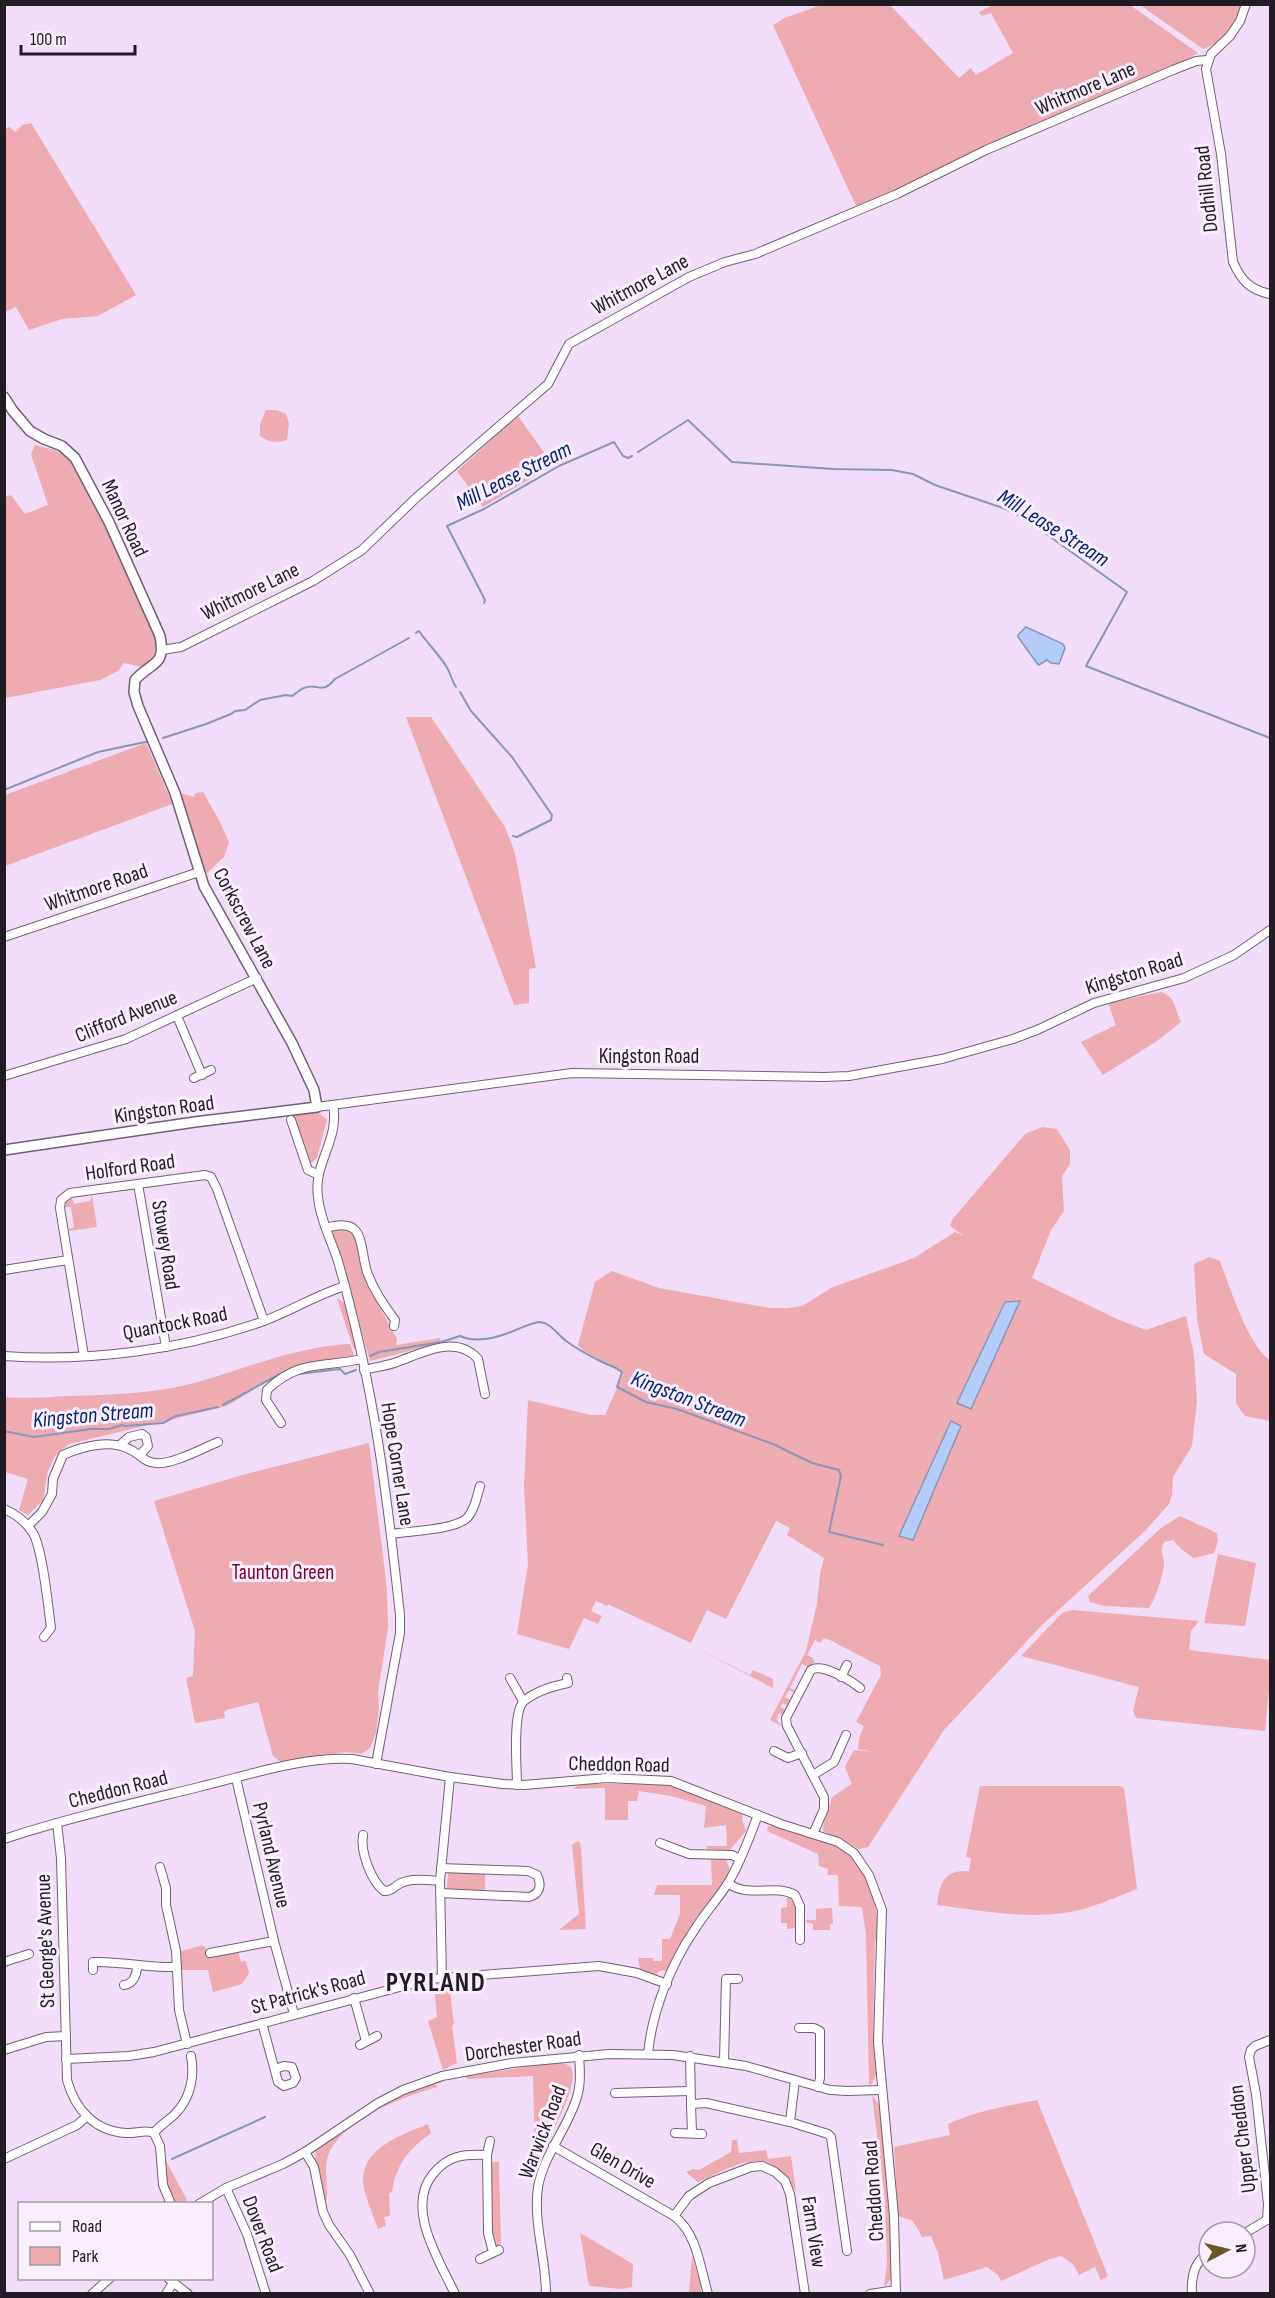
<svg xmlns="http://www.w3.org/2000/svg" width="1275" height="2298" font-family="'Sofia Sans Condensed',sans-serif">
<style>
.green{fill:#eeabb1}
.water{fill:#b4ccf9;stroke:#8897b9;stroke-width:1.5}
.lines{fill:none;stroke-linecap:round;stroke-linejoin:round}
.stream{stroke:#8897b9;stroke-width:2}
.minor-casing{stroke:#716076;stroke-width:10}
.tertiary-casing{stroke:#716076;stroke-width:12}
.minor{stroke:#fff;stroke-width:8}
.tertiary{stroke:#fff;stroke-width:9}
.labels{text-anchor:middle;stroke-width:6;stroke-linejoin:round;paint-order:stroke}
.street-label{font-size:21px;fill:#211b24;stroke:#f9eefd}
.park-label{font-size:21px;fill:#770128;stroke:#f9eefd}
.water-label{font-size:22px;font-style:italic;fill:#032577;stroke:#f9eefd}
.district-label{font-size:27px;font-weight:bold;letter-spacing:1.5px;fill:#211b24;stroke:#f9eefd}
</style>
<rect width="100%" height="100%" fill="#f1ddf7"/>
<!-- green -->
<g class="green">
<path d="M821,5H890L959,78L971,68L976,75L1013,53L991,13L982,16L979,12L993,5H1130L1198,53L1182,62L1007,137L922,179L856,206L773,25L785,18Z"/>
<path d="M1140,5H1242C1236,22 1222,44 1203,49Z"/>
<path d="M31,123L136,295L98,316L62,319L29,330L16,307L5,312L4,130L9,127L16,132L22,125Z"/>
<path d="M266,410H276L286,414L289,423L287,440C276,443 269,443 260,436V424Z"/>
<path d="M518,416L553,465L483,507L457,471Z"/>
<path d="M35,445L62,452L69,458L88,489L152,630C160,651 160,655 142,667L124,663L118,671L100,680L5,698V497L11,495L25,514L48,505L31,454Z"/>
<path d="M406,717H431L505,827L515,853L536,968L529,969V1003L514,1005Z"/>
<path d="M146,743L170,798L175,803L5,866V795Z"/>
<path d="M203,792L220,822L229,842L224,857L206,874L181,793L193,797L196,793Z"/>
<path d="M1161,992C1175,996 1175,1010 1181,1022L1157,1041L1103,1075L1081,1042L1116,1025L1108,1003Z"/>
<path d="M317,1112L327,1119L317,1158L311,1163L307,1161L304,1155L293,1114Z"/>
<path d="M1042,1127L1057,1129L1070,1150V1164L1062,1176L1064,1211L1051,1230L1032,1278L1117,1319L1146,1330L1186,1316L1194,1355L1197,1401L1192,1446L1173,1477L1172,1495L1169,1504L1146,1530L1041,1626L944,1730L868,1847L859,1849L823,1831C822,1825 830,1806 832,1797L852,1784L845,1767L854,1750L875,1752L858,1749L860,1735L864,1726L856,1722L881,1675L880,1666L830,1640L824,1638L820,1643L815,1640L807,1655L813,1658L814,1662L808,1667L802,1664L790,1688L796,1691L795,1693L789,1690L785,1697L791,1701L788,1706L783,1703L780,1707L786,1710L783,1715L778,1713L777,1721L784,1727L770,1720L806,1651L817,1604L820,1574L824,1558L787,1535L790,1528L776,1521L726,1619L707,1610L691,1643L608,1604L607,1606L596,1601L591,1611L602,1616L598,1624L584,1618L569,1649L517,1634L528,1564L524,1486L528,1400L591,1415H605L623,1374L583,1350L578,1345L595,1282L612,1271L659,1288L770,1308H788L802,1306L833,1287L914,1258L955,1232L964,1236L950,1226L952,1220L1025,1134Z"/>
<path d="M92,1195L97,1227L69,1231V1229L74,1227L71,1207H65L66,1202L72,1198L74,1204L90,1201Z"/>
<path d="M341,1228L351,1232L357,1241L368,1286L397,1339L396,1345L440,1338L441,1343L370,1361L332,1230Z"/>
<path d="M1209,1257L1220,1261C1229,1285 1249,1348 1270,1360V1421L1245,1416L1236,1403V1374L1204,1354L1197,1319L1194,1264Z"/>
<path d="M337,1298L345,1303L357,1351L353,1347Z"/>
<path d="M350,1344L355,1358C335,1360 312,1360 294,1367C269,1377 248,1396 223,1407L69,1444L55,1456L48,1471L43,1500L28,1515L19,1510L28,1479L5,1472L4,1397C26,1399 47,1397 68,1396C115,1395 164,1393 208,1379C254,1365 302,1346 350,1344Z"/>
<path d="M369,1443L387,1589L388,1627L378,1692L379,1708L376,1733L370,1748L361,1754L345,1752L281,1762L273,1756L258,1702L226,1710L224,1712L225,1718L195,1723L186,1678L193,1676L195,1631L154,1501L246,1474Z"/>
<path d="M1180,1516L1217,1533L1218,1541L1214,1553L1194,1558L1182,1550L1173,1540L1164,1542C1159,1554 1164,1554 1164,1565C1163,1575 1155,1600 1149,1608L1104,1606L1090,1602L1088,1596L1161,1528Z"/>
<path d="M1218,1554L1256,1563L1245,1626L1204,1623Z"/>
<path d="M1072,1610L1199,1621L1191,1631L1189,1650L1270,1660V1680L1265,1731L1136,1718L1133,1710L1139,1687L1021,1656L1062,1613Z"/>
<path d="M692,1646L750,1675L753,1670L773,1679V1688Z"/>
<path d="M580,1784H662L690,1791L743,1813L742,1819L746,1831L729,1851L707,1849L706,1846H727L726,1825L704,1828L706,1806L671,1796L639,1791L637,1801H628V1820H605V1788L573,1789Z"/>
<path d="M980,1786H1120L1124,1788L1137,1889C1119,1896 1099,1905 1080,1910C1034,1921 984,1911 937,1905C940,1883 943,1870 969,1871L971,1858L966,1857Z"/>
<path d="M768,1826L778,1827C796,1833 818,1837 835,1846C870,1863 878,1903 878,1938L875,1940L873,2032L875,2034L878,2070L872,2084H869L866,1934L862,1907L839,1906L838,1875H827L828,1869L819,1866L818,1854L767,1831Z"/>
<path d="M577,1841L580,1842L581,1849L586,1929L559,1930L579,1914L572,1845Z"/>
<path d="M711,1858H726L730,1871L688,1933L668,1972L663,1970L658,1972L656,1977L609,1966L610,1963L640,1968L638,1958H653V1961H662V1939H670L680,1914V1895H654L657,1885H712Z"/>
<path d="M451,1872L485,1873V1893L451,1891L447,1888L448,1873Z"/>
<path d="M787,1896C799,1903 796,1916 796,1928L787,1929V1923H781V1908L787,1907Z"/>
<path d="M832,1908L833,1924H830V1930H813V1924L806,1922V1920H816V1909Z"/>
<path d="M203,1945L210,1954L238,1950L241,1962L246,1961L249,1973L242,1984L213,1992L208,1970H180L178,1952Z"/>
<path d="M449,1984L454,2024L452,2026L457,2063L443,2070L428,2021L437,2017L434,1985Z"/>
<path d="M553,2063C559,2063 567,2062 571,2068C581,2084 545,2145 537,2162H535L533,2076L467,2079L466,2076Z"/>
<path d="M442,2081L443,2082L436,2084L437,2087C403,2097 336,2121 327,2160C324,2174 330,2194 325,2206L320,2176L315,2160L316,2150C360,2122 390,2095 442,2081Z"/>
<path d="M872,2095L880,2106L887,2173L886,2179L890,2187L892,2277L884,2288L887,2262L885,2200Z"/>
<path d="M1037,2100L1108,2276L1101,2280L1095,2267L1079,2275L1073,2264L1061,2256L1047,2260L1001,2281L998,2275L987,2267L944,2280L938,2253L931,2236L922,2237L913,2221L898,2216L894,2147L950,2135L948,2124C976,2111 1007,2106 1037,2100Z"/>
<path d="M428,2124L431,2133C409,2149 396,2164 392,2192L389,2193L390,2216L384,2217L386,2226L378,2229C374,2218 369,2205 366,2195C352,2152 396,2137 428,2124Z"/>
<path d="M732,2140H737L739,2153L766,2150L768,2159L791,2156L796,2192C768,2142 741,2163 698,2182L686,2172L693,2169L699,2170L731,2152Z"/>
<path d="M165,2159L187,2200L184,2203H175L167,2188L164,2160Z"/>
<path d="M489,2162H499L501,2247H494L492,2244Z"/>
<path d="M580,2233L633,2264L632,2287L622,2289L589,2286Z"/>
<path d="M692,2256L702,2288L700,2293H689Z"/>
</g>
<!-- water -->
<g class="water">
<path d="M1026,627L1063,644L1065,648L1059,664L1051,663L1047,660L1039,665L1036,662L1018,637V635Z"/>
<path d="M1020,1301L971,1409L957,1403L1005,1302Z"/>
<path d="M951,1421L961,1426L913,1540L899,1536Z"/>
</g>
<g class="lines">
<!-- stream -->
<g class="stream">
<path d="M638,452L688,420L732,462L833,469L892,470L913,474L935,485L1003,508L1024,518L1127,592L1086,666L1270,738"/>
<path d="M484,603L485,600L447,526L484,509L559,466L614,442L623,456L628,458L632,456"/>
<path d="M416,633L419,631C427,643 438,653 446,666C451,673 451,680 456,687"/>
<path d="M460,692L471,711L512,757L552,815L551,820L517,837L513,836"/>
<path d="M163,738L206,724L231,714L235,711L245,710L260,700L286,695L292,696C296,694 300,689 304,688C318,682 321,696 335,679L409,638"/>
<path d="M4,790L98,752L150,741"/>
<path d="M370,1356L379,1352L441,1342L460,1336C478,1344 500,1337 518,1329C524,1327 533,1322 540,1322C551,1323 557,1334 566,1341C577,1349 590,1356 602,1362C610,1366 615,1366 622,1372L617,1387L646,1402L677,1409L773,1444L812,1463L839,1470L841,1476L829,1532L883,1545"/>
<path d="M299,1374L340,1369L345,1374L356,1370"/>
<path d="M223,1405L280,1374"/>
<path d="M4,1431L34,1437L91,1429H109L122,1425L125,1426L163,1423L176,1416L218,1407"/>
<path d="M172,2159L265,2117"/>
</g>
<!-- minor casing -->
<g class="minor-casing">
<g id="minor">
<path d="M1246,4L1240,21L1230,36L1211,54L1206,69L1221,154L1233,262C1241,280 1250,290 1270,294"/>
<path d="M162,650L181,647L313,581L362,550L417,497L548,384L569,344L689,277L725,262L755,254L897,194L986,150L1173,70L1196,61L1207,60"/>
<path d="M4,937L199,872"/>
<path d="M177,1016L202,1075"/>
<path d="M4,1076L126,1039L257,978"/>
<path d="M194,1078L211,1070"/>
<path d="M333,1105C340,1140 313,1163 318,1197C320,1218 330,1238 337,1258C342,1275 347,1293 351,1310C377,1410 389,1513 400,1615V1633L376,1764"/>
<path d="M317,1107L572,1073L824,1077L849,1076L942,1059L1013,1039L1037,1030L1094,1003L1184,978L1234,955L1270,930"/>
<path d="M291,1120L308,1170L317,1174"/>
<path d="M138,1184L166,1347"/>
<path d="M326,1228C366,1216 359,1245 367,1272C374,1291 384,1305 395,1320L394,1326"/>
<path d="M4,1270L68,1260"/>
<path d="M4,1356C90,1362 180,1350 261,1322C289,1312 316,1295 345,1286"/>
<path d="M84,1356L60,1208L61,1200L70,1193L205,1175L211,1177L217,1189L264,1321"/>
<path d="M364,1370C375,1367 387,1366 397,1362C422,1353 456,1334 478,1359L485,1394"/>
<path d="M281,1423L266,1400L267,1390C299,1359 323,1368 362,1359"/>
<path d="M120,1445L129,1437L142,1434L146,1437L148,1446L140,1455"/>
<path d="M4,1509C16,1514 26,1522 33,1533C43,1550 48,1606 51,1628L44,1637"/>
<path d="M28,1526L42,1512L52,1494L53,1479L63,1455C83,1446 111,1439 131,1450C140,1454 145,1463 156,1463C172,1465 203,1448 218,1442"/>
<path d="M391,1534C409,1531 457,1530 468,1517C475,1509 477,1496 480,1486"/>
<path d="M841,1677L847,1665"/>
<path d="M510,1678L523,1701"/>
<path d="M774,1751L788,1758L802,1753"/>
<path d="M813,1775L834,1762L846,1735"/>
<path d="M236,1778L274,1941L294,2014"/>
<path d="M517,1785C517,1768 512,1711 524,1701C536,1691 553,1686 568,1683L567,1678"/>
<path d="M57,1823L61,1858L67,2080C75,2109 94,2131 126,2133C136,2134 145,2129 154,2133"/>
<path d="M813,1834L824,1809V1797L787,1726L786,1718L811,1670C822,1663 850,1680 860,1688"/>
<path d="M363,1835C360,1851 371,1881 384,1891C392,1892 394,1886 401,1883C413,1878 427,1880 440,1881"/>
<path d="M4,1839C68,1818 134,1803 199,1787C249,1775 300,1757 352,1759L450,1777L503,1784L524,1785L607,1778L671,1781L781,1824L838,1842L854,1853L869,1875L882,1910L878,2042L894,2216L896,2294"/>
<path d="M660,1843L689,1854L732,1855L740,1859"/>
<path d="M160,1867L166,1888V1905L176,1951L179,2010L187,2044"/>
<path d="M728,1883C748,1899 775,1883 795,1895L800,1906V1940"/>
<path d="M440,1893L529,1897C540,1894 542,1885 537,1875L528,1871L441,1868"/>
<path d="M210,1953L274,1941"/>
<path d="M4,1962L29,1954"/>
<path d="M93,1970V1962C121,1961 148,1968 177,1967"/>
<path d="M442,1978L440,1881L450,1777"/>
<path d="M124,1985C133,1984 137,1975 137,1966"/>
<path d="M354,1998L366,2041"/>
<path d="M262,2023L278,2082L284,2086L293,2083L296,2078L292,2067L284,2066L275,2069"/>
<path d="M799,2028H814L820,2031V2078L818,2087"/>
<path d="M360,2045L377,2036"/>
<path d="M4,2050L46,2037L66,2036"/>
<path d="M648,2054C652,2011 671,1964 695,1929C705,1913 718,1899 728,1883C741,1862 749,1838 758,1815"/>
<path d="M690,2056L691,2104L706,2103L790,2122L828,2134L831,2137L847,2251"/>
<path d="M66,2059L129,2056L154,2052L430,1979L599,1966L637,1973L667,1984"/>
<path d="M724,2062L726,1979H738"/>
<path d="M615,2093L690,2091"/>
<path d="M691,2104L692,2133"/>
<path d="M790,2122L795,2080"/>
<path d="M154,2133C160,2125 168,2121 175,2114C190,2099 195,2077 191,2056"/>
<path d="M154,2133L160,2146L163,2185L171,2204"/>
<path d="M675,2133L702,2134"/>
<path d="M553,2146L674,2216"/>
<path d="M305,2152L314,2167L323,2212L329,2225L350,2255L370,2294"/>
<path d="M487,2155L490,2141"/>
<path d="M4,2159L77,2125L86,2117"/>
<path d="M226,2188L247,2234L266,2294"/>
<path d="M199,2204L226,2188L283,2164L305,2152L378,2103L403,2090L442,2076L512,2063L609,2054L673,2055L746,2066L830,2090L847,2091L881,2090"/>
<path d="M1245,2233L1267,2220L1268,2204L1256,2094L1249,2057L1251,2050L1255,2046L1270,2040"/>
<path d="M480,2259L499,2250"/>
<path d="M168,2278L188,2294"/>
<path d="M92,2294L110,2278"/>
<path d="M166,2294L173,2283"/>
<path d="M455,2294C439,2260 405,2208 433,2174C448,2155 464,2154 487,2155L488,2233L493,2252"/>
<path d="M546,2294C546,2258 533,2223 538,2187C544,2154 568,2128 577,2097C581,2084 580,2069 579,2055"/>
<path d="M708,2294C700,2267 697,2233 674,2216L689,2196L709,2183L751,2167L762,2166L775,2172L785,2181L790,2194L805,2294"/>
<path d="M870,2294L896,2290"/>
<path d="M1192,2294C1191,2278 1194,2261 1209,2253"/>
</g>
</g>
<!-- tertiary casing -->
<g class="tertiary-casing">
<path id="tertiary" d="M4,397L13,411L30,431L44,439L62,446L75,458L109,522L160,636C166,667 152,661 135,680L134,692L138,706L175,793L204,886L292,1043L314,1090L317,1107L195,1122L4,1150"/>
</g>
<!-- minor -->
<use href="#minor" class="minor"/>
<!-- tertiary -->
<use href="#tertiary" class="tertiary"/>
</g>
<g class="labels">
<!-- street labels -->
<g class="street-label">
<text transform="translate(1085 88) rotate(-23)" y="7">Whitmore Lane</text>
<text transform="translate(1206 189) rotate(-96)" y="7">Dodhill Road</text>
<text transform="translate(640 284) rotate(-28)" y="7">Whitmore Lane</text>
<text transform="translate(125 518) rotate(65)" y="7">Manor Road</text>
<text transform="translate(250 591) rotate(-26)" y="7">Whitmore Lane</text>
<text transform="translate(96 887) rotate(-19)" y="7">Whitmore Road</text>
<text transform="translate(245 918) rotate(62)" y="7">Corkscrew Lane</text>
<text transform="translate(1134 973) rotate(-17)" y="7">Kingston Road</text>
<text transform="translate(126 1016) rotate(-22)" y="7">Clifford Avenue</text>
<text x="649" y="1063">Kingston Road</text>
<text transform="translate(164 1109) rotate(-8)" y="7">Kingston Road</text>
<text transform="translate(130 1167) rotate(-8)" y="7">Holford Road</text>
<text transform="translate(166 1245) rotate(81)" y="7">Stowey Road</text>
<text transform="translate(175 1323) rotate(-11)" y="7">Quantock Road</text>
<text transform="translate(398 1464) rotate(81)" y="7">Hope Corner Lane</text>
<text transform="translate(619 1764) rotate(1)" y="7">Cheddon Road</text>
<text transform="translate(118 1789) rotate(-14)" y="7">Cheddon Road</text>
<text transform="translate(272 1855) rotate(77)" y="7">Pyrland Avenue</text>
<text transform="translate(45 1941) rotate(-92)" y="7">St George's Avenue</text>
<text transform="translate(308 1992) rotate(-15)" y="7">St Patrick's Road</text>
<text transform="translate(523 2046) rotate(-8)" y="7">Dorchester Road</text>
<text transform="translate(542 2132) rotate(-69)" y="7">Warwick Road</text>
<text transform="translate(1242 2139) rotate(-97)" y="7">Upper Cheddon</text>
<text transform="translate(623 2165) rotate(30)" y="7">Glen Drive</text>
<text transform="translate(873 2191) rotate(-94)" y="7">Cheddon Road</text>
<text transform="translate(814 2232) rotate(81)" y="7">Farm View</text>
<text transform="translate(263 2234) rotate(69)" y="7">Dover Road</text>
</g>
<!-- park labels -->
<g class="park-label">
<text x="283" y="1579">Taunton Green</text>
</g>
<!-- water labels -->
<g class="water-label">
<text transform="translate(513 475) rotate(-27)" y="8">Mill Lease Stream</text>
<text transform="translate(1054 527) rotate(32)" y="8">Mill Lease Stream</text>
<text transform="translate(689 1398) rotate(21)" y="8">Kingston Stream</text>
<text transform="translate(93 1414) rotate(-5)" y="8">Kingston Stream</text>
</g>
<!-- district labels -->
<g class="district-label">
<text x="436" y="1991">PYRLAND</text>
</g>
</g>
<!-- border -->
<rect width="1275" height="2298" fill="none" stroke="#211b24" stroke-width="12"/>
<!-- legend -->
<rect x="18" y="2202" width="195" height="78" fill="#f9eefd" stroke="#a39aa6" stroke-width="1.5"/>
<rect x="30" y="2222" width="30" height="9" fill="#ffffff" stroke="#a39aa6" stroke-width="1.5"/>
<text x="72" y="2232" font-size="18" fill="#211b24">Road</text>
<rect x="30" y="2247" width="30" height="18" fill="#eeabb1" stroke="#a39aa6" stroke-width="1.5"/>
<text x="72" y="2262" font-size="18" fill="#211b24">Park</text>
<!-- north arrow -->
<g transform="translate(1227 2250) rotate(83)"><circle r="28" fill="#f9eefd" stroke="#a39aa6" stroke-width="1.5"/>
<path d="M0-4.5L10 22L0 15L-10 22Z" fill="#685a27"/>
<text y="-9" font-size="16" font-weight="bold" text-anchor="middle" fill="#211b24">N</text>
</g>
<!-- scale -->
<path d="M21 45v9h114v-9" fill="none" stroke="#211b24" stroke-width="3"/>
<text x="30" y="45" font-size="18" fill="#211b24" stroke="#f9eefd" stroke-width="4.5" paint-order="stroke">100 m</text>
</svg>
